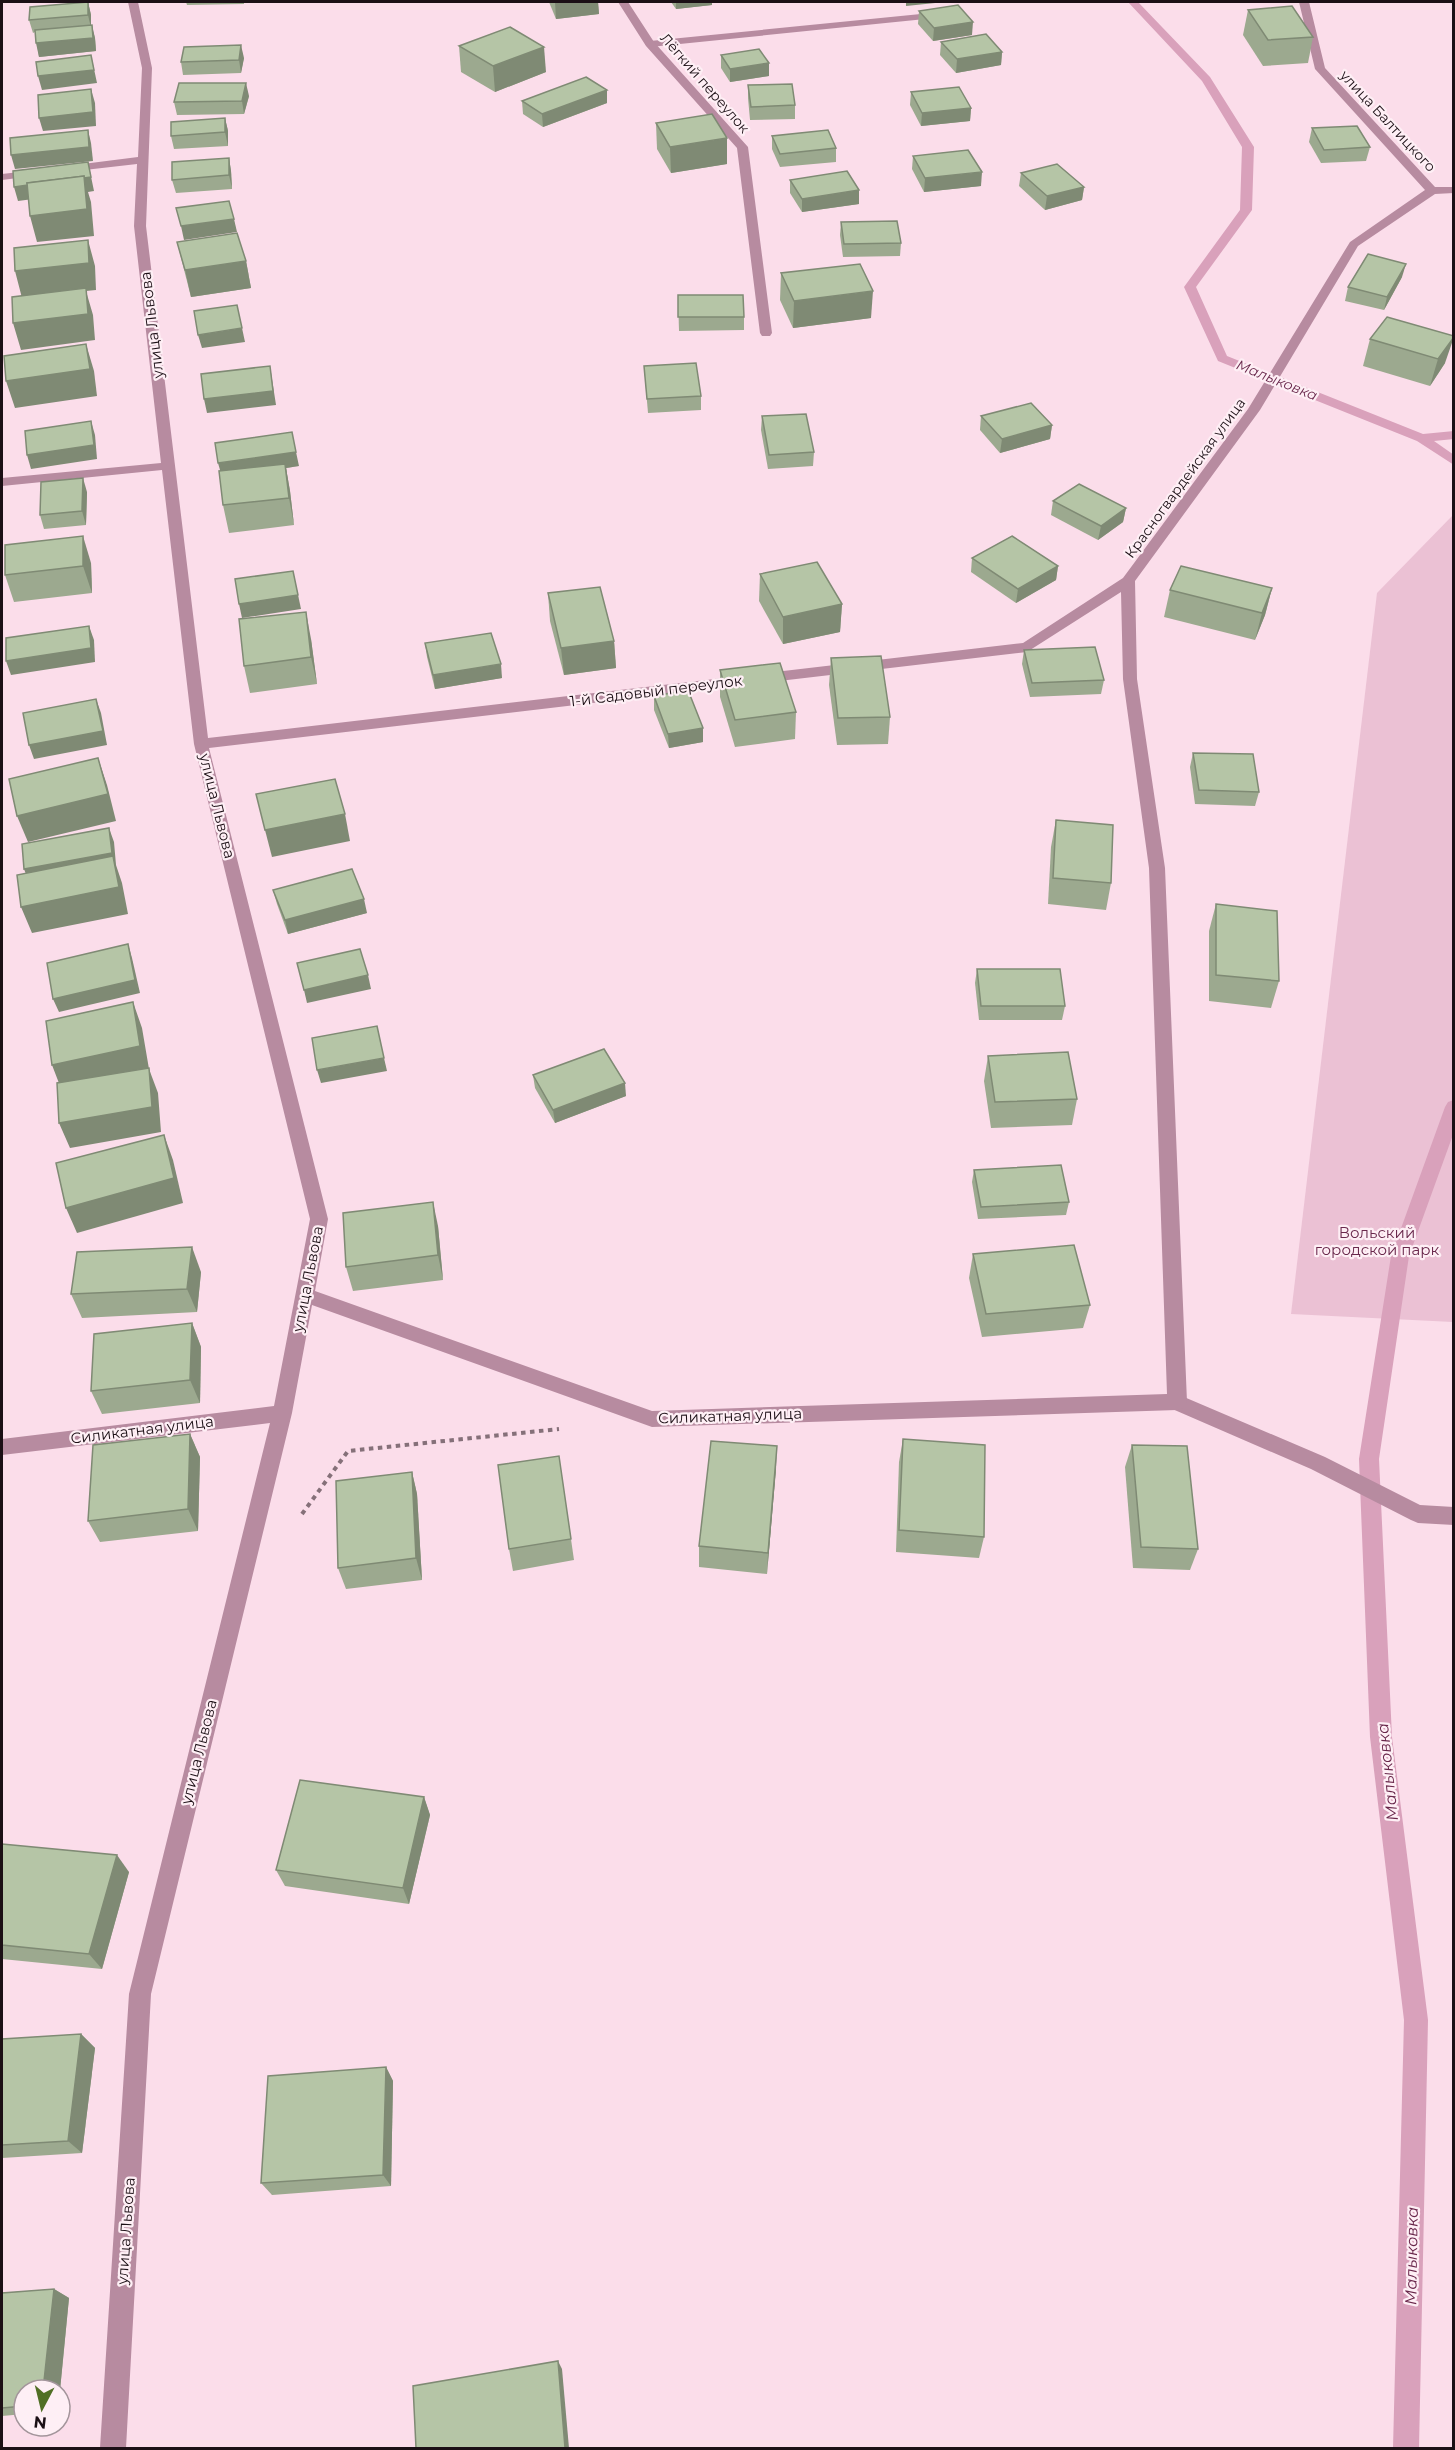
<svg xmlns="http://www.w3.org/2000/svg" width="1455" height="2450" font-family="Montserrat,sans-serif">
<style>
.green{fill:#ebc1d4}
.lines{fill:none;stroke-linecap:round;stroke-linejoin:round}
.stream{fill:#d9a1bb;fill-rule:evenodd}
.path{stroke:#857079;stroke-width:4;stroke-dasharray:4.5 4.5;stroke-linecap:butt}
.lane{fill:#b78ba0;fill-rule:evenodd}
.street{fill:#b78ba0;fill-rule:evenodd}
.wall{fill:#9ca98f}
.shaded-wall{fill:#7f8a74}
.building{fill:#b5c5a6;stroke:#7f8a74;stroke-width:1.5}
.labels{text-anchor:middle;stroke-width:4.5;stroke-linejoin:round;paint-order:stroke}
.far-street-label{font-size:14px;fill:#1b0f15;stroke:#feeff5}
.far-water-label{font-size:14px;font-style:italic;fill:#68264a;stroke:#feeff5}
.street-label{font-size:15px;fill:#1b0f15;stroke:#feeff5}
.park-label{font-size:15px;fill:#6a284c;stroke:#feeff5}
.water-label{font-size:16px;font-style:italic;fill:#68264a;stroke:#feeff5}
</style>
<rect width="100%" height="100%" fill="#fbddea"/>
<!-- green -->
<path class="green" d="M1453,515V1322L1291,1314L1377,593Z"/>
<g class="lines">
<!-- stream -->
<g class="stream">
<path d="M1128,2H1138L1210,77L1254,147L1252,210L1196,287L1227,356L1423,434L1454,431V439L1434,441L1454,455V465L1417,441L1218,361L1184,287L1240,210L1242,147L1202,81Z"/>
<path d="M1454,1100V1132L1409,1256L1379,1459L1392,1737L1428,2020L1419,2448H1393L1404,2020L1370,1737L1359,1459L1391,1256L1445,1107L1448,1102Z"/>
</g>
<!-- path -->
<path class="path" d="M302,1514L348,1451L559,1429"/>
<!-- lane -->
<g class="lane">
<path d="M941,12L946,15L945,17L650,47L645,44L650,41Z"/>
<path d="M1177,1394L1325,1457L1420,1505L1454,1507V1525L1418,1523L1411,1520L1311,1469L1170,1408L1167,1402L1170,1396Z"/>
</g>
<!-- street -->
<g class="street">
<path d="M128,2H138L152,68L146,226L208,738L1023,643L1123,578L1248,409L1350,242L1425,190L1315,69L1299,2H1309L1325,68L1435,187H1454V193L1435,194L1358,246L1260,410L1135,581L1137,679L1165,868L1187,1402L1184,1408L1177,1410L652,1427L312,1305L292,1413L151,1994L126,2448H100L129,1994L270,1423L2,1455V1439L274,1406L310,1219L194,744L162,470L2,486V478L161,463L134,226L137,164L67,172L61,169L67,166L138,157L142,68ZM1121,592L1123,679L1149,868L1167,1394L652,1411L315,1291L328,1219L209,748L1027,652Z"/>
<path d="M618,2H628L654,42L748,147L772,333L770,336H762L760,333L737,148L646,46Z"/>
<path d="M37,170L43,173L41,175L2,180V174Z"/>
</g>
</g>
<!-- wall -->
<g class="wall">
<path d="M88,2L91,15V25L95,38L96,51L39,57L35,32L33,33L29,20Z"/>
<path d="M186,2H244V4L187,5Z"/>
<path d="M549,2H598L599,14L556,19Z"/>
<path d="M671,2H712V5L676,9Z"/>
<path d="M1248,10L1313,37L1308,63L1263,66L1243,35Z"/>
<path d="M919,11L972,35L933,41L918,24Z"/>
<path d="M941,42L1002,52L1001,65L956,73L940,55Z"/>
<path d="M459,46L546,72L495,92L461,72Z"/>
<path d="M721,55L769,76L730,82L721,68Z"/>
<path d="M244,58L241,73L183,75L181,62Z"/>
<path d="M748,85L795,105V119L750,120L748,98Z"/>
<path d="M607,90V103L543,127L523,114L522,101Z"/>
<path d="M911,92L971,108L970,121L921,126L910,105Z"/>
<path d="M249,96L244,114L177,115L174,102Z"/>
<path d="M225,118L228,131V146L174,149L171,136Z"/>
<path d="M656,123L727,164L671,173L657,149Z"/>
<path d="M1312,128L1370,147L1366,161L1321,163L1309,142Z"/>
<path d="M772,136L836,148V162L780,167L772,149Z"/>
<path d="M913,156L981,186L924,192L912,169Z"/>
<path d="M229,158L231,171L232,189L176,193L172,180Z"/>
<path d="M1021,173L1084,187L1082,200L1045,210L1019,186Z"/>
<path d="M790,180L859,204L802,212L790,193Z"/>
<path d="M841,222L901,243L900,256L843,257L840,235Z"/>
<path d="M177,242L246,261L251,288L191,297Z"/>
<path d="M781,273L871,318L793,328L780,300Z"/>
<path d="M1402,277L1384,310L1345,301L1348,287Z"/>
<path d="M678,295L744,317V330L679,331Z"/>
<path d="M1387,317L1445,363L1430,386L1363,366L1370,339Z"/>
<path d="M644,366L701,396V410L648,413Z"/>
<path d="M762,416L814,452L813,466L768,469L761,430Z"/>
<path d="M981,416L1052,425L1050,439L1000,453L980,430Z"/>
<path d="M299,466L286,468L290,491L294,525L229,533L223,505L219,471Z"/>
<path d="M87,492L86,525L44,529L40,515Z"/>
<path d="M1053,501L1126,508L1123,522L1098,540L1051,515Z"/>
<path d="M972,558L1058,566L1056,580L1016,603L971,572Z"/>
<path d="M91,563L92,593L14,602L5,575Z"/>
<path d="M760,574L842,604L840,632L783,644L759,601Z"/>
<path d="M1272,588L1265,615L1255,640L1164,617L1170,590Z"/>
<path d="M548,593L614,641L616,668L564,675L550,621Z"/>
<path d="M311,639L317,684L250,693L244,666Z"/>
<path d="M425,643L502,678L435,689L427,657Z"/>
<path d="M1024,650L1104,680L1101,694L1030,697L1022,664Z"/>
<path d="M831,658L890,717L888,744L837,745L829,685Z"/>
<path d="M720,670L796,712L795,739L735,747L720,697Z"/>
<path d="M654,696L703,728V742L669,748L654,710Z"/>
<path d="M1193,753L1259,792L1255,806L1195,804L1190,767Z"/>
<path d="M1056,820L1111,883L1106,910L1048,904L1051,847Z"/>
<path d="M273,890L367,913L288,934L277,904Z"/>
<path d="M1216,904L1279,981L1271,1008L1209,1001V931Z"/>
<path d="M977,969L1065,1006L1062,1020H979L975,983Z"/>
<path d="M988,1056L1077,1099L1072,1125L991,1128L984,1081Z"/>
<path d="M533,1075L626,1096L555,1123L535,1088Z"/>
<path d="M974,1170L1069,1202L1066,1215L978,1219L972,1182Z"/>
<path d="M438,1226L443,1280L353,1291L346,1267Z"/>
<path d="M973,1254L1090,1305L1083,1328L982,1337L969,1278Z"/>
<path d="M201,1272L197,1312L82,1318L71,1294Z"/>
<path d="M192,1323L201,1347L200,1403L102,1414L91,1391Z"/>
<path d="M190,1434L200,1457L198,1531L100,1542L88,1521Z"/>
<path d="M903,1439L984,1537L979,1558L896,1552L899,1462Z"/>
<path d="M1132,1445L1198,1549L1190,1570L1133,1568L1125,1467Z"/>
<path d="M559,1456L574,1560L513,1571L509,1549Z"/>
<path d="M776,1469L767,1574L699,1567V1546Z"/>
<path d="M412,1472L417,1494L422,1580L346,1589L338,1568Z"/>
<path d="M424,1797L430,1815L409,1904L285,1886L276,1870Z"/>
<path d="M2,1844L129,1872L102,1969L2,1959Z"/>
<path d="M81,2034L95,2048L82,2153L2,2158V2039Z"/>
<path d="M386,2067L393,2081L391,2186L272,2195L261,2183Z"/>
<path d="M54,2289L69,2298L60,2390H24V2414L2,2416V2293Z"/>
</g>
<!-- shaded-wall -->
<g class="shaded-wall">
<path d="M88,2L91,15V28L88,15Z"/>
<path d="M555,2H598L599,14L556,19Z"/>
<path d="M676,2H712V5L676,9Z"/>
<path d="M906,2H945L906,6Z"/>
<path d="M973,22L972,35L933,41L934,28Z"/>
<path d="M92,25L95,38L96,51L39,57L36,43Z"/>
<path d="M241,45L244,58L241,73L239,60Z"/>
<path d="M544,47L546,72L495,92L493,66Z"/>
<path d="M1002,52L1001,65L956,73L957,59Z"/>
<path d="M91,55L97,83L42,90L38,76Z"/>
<path d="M769,63V76L730,82V69Z"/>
<path d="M246,83L249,96L244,114L242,101Z"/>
<path d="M91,89L95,103L96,126L43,131L39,118Z"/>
<path d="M607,90V103L543,127L542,114Z"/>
<path d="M971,108L970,121L921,126L922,113Z"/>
<path d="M225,118L228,131V146L225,132Z"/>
<path d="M88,130L91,143L93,161L15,169L11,155Z"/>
<path d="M727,138V164L671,173L670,147Z"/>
<path d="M229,158L231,171L232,189L229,175Z"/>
<path d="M88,162L94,191L88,192L91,202L94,236L37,242L30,216L86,192L18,201L14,187Z"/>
<path d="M982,172L981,186L924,192L925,178Z"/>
<path d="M1084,187L1082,200L1045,210L1047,196Z"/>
<path d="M859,190V204L802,212V199Z"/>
<path d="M234,219L237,232L184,240L181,226Z"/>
<path d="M88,240L95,266L96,290L86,291L93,315L95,340L21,350L13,323L22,298L15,271Z"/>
<path d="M246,261L251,288L191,297L185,270Z"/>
<path d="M1406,264L1402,277L1384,310L1387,297Z"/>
<path d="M873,291L871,318L793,328L794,301Z"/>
<path d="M242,328L245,342L202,348L198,335Z"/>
<path d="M1454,337L1445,363L1430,386L1438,359Z"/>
<path d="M86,344L94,371L97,396L15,408L6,381Z"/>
<path d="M270,366L276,405L207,413L204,399Z"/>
<path d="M91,421L95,435L97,459L31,469L27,455Z"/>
<path d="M1052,425L1050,439L1000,453L1002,439Z"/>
<path d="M296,452L299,466L286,468L290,491L294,525L289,498L222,477L218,463Z"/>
<path d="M83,478L87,492L86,525L82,511Z"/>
<path d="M1126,508L1123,522L1098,540L1101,526Z"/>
<path d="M83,536L91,563L92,593L83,566Z"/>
<path d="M1058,566L1056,580L1016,603L1018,589Z"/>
<path d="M293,571L301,609L242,618L239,604Z"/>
<path d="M1272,588L1265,615L1255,640L1262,613Z"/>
<path d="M842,604L840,632L783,644V617Z"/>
<path d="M306,612L311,639L317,684L311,657Z"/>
<path d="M89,626L94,640L95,662L11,675L6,661Z"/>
<path d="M614,641L616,668L564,675L561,648Z"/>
<path d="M501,664L502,678L435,689L433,675Z"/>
<path d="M96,699L101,713L107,745L34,759L29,745Z"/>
<path d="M703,728V742L669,748L668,734Z"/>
<path d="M98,758L107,785L116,821L28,842L17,816Z"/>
<path d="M345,814L350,841L272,857L265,830Z"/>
<path d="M109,828L114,842L116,865L122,883L128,914L32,933L21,907L29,882L24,869Z"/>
<path d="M364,899L367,913L288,934L285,920Z"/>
<path d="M128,944L132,958L140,993L59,1012L53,999Z"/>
<path d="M368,975L371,989L307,1003L304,990Z"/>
<path d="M133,1002L142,1028L149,1069L158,1093L161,1132L70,1148L59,1123L62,1091L52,1065Z"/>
<path d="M384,1058L387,1071L321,1083L317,1070Z"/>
<path d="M625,1083L626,1096L555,1123L553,1110Z"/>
<path d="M164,1135L173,1160L183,1203L77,1233L66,1208Z"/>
<path d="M433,1202L438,1226L443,1280L438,1255Z"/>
<path d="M192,1247L201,1272L197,1312L187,1289Z"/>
<path d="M192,1323L201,1347L200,1403L190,1380Z"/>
<path d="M190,1434L200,1457L198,1531L188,1509Z"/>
<path d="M777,1446L776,1469L767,1574L768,1553Z"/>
<path d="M412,1472L417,1494L422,1580L416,1558Z"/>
<path d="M424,1797L430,1815L409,1904L403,1888Z"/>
<path d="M117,1855L129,1872L102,1969L89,1954Z"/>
<path d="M81,2034L95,2048L82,2153L68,2141Z"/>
<path d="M386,2067L393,2081L391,2186L383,2175Z"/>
<path d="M54,2289L69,2298L60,2390H43Z"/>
<path d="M558,2361L562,2369L569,2448H565Z"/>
</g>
<!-- building -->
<g class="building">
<path d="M88,2V15L29,20L30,7Z"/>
<path d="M958,5L973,22L934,28L919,11Z"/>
<path d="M1292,6L1313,37L1268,40L1248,10Z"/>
<path d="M92,25L93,38L36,43L35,30Z"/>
<path d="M510,27L544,47L493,66L459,46Z"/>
<path d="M986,34L1002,52L957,59L941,42Z"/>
<path d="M241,45L239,60L181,62L184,47Z"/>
<path d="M759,49L769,63L730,69L721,55Z"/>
<path d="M91,55L94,70L38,76L36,62Z"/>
<path d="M586,77L607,90L542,114L522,101Z"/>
<path d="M179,83H246L242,101L174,102Z"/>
<path d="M792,84L795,105L751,107L748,85Z"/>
<path d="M959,87L971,108L922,113L911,92Z"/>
<path d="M91,89L93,112L39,118L38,95Z"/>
<path d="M712,114L727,138L670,147L656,123Z"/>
<path d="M225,118V132L171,136V122Z"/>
<path d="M1357,126L1370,147L1324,150L1312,128Z"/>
<path d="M88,130L89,147L11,155L10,138Z"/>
<path d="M828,130L836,148L780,154L772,136Z"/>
<path d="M968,150L982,172L925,178L913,156Z"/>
<path d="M229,158V175L172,180V162Z"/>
<path d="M88,162L91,177L84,178V176L27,183L28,185L14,187L13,171Z"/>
<path d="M1057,164L1084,187L1047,196L1021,173Z"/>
<path d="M847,171L859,190L802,199L790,180Z"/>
<path d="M84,176L87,209L30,216L27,183Z"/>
<path d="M229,201L234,219L181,226L176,208Z"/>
<path d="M897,221L901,243L844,244L841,222Z"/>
<path d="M237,233L246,261L185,270L177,242Z"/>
<path d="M88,240L89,263L15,271L14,248Z"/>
<path d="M1368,254L1406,264L1387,297L1348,287Z"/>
<path d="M860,264L873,291L794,301L781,273Z"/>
<path d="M86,288L88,314L13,323L12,297Z"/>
<path d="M678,295H743L744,317H678Z"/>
<path d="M237,305L242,328L198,335L194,311Z"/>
<path d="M1387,317L1454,336V337L1438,359L1370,339Z"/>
<path d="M86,344L90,369L6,381L4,356Z"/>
<path d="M696,363L701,396L647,399L644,366Z"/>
<path d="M270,366L273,391L204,399L201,374Z"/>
<path d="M1031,403L1052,425L1002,439L981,416Z"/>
<path d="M806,414L814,452L769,455L762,416Z"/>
<path d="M91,421L94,445L27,455L25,431Z"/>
<path d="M292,432L296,452L218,463L215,443Z"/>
<path d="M285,464L289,498L223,505L219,471Z"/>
<path d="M83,478L82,511L40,515L41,482Z"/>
<path d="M1079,484L1126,508L1101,526L1053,501Z"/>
<path d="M83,536V566L5,575V545Z"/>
<path d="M1012,536L1058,566L1018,589L972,558Z"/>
<path d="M817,562L842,604L783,617L760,574Z"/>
<path d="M1181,566L1272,588L1262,613L1170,590Z"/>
<path d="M293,571L298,595L239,604L235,579Z"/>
<path d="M600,587L614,641L561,648L548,593Z"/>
<path d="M306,612L311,657L244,666L239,619Z"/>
<path d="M89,626L91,648L6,661V638Z"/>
<path d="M491,633L501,664L433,675L425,643Z"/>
<path d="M1095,647L1104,680L1032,683L1024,650Z"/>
<path d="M881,656L890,717L838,718L831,658Z"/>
<path d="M780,663L796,712L735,720L720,670Z"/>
<path d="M688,690L703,728L668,734L654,696Z"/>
<path d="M96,699L103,731L29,745L23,713Z"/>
<path d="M1193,753L1253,754L1259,792L1199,790Z"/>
<path d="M98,758L108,794L17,816L9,779Z"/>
<path d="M335,779L345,814L265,830L256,794Z"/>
<path d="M1056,820L1113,825L1111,883L1053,878Z"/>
<path d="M109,828L112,853L24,869L22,844Z"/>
<path d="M113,856L119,887L21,907L17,875Z"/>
<path d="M352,869L364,899L285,920L273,890Z"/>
<path d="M1216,904L1277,911L1279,981L1216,975Z"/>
<path d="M128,944L135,980L53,999L47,963Z"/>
<path d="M360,949L368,975L304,990L297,963Z"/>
<path d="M977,969H1060L1065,1006H981Z"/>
<path d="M133,1002L140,1046L52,1065L46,1021Z"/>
<path d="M377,1026L384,1058L317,1070L312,1038Z"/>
<path d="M604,1049L625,1083L553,1110L533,1075Z"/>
<path d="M1068,1052L1077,1099L995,1102L988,1056Z"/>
<path d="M149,1068L152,1107L59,1123L57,1083Z"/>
<path d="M164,1135L174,1178L66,1208L56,1163Z"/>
<path d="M1061,1165L1069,1202L981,1207L974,1170Z"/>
<path d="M433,1202L438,1255L346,1267L343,1213Z"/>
<path d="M1074,1245L1090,1305L986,1314L973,1254Z"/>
<path d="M192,1247L187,1289L71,1294L77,1252Z"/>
<path d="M192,1323L190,1380L91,1391L94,1334Z"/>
<path d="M190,1434L188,1509L88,1521L93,1445Z"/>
<path d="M903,1439L985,1445L984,1537L899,1530Z"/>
<path d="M711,1441L777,1446L768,1553L699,1546Z"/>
<path d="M1132,1445L1187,1446L1198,1549L1141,1547Z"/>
<path d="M559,1456L571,1539L509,1549L498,1465Z"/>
<path d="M412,1472L416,1558L338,1568L336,1481Z"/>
<path d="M300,1780L424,1797L403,1888L276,1870Z"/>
<path d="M2,1844L117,1855L89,1954L2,1945Z"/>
<path d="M81,2034L68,2141L2,2145V2039Z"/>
<path d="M386,2067L383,2175L261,2183L268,2076Z"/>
<path d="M54,2289L43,2390H24V2406L2,2408V2293Z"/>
<path d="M558,2361L565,2448H416L413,2386Z"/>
</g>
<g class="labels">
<!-- far-street labels -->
<g class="far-street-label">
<text transform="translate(705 83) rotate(49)" y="5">Лёгкий переулок</text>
<text transform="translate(1388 121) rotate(47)" y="5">улица Балтицкого</text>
<text transform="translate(1185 478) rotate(-54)" y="5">Красногвардейская улица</text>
</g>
<!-- far-water labels -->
<g class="far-water-label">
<text transform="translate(1277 380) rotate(22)" y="5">Малыковка</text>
</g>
<!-- street labels -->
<g class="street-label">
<text transform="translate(152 325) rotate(-97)" y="5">улица Львова</text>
<text transform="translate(656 691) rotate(-7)" y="5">1-й Садовый переулок</text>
<text transform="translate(217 806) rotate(76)" y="5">улица Львова</text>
<text transform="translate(308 1279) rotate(-79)" y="5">улица Львова</text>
<text transform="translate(730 1416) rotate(-2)" y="5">Силикатная улица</text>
<text transform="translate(142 1430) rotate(-7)" y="5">Силикатная улица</text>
<text transform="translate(199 1752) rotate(-76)" y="5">улица Львова</text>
<text transform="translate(126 2231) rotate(-86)" y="5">улица Львова</text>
</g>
<!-- park labels -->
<g class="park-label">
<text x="1377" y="1238">Вольский<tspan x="1377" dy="17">городской парк</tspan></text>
</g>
<!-- water labels -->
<g class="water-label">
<text transform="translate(1387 1772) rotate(-96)" y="6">Малыковка</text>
<text transform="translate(1411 2256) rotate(-89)" y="6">Малыковка</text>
</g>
</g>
<!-- border -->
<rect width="1455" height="2450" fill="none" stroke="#1b0f15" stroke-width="6"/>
<!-- north arrow -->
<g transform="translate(42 2408) rotate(187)"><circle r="28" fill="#feeff5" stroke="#a3959b" stroke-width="1.5"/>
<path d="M0-4.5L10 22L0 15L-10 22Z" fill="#516f25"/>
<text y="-9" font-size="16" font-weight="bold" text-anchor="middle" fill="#1b0f15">N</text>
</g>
</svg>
